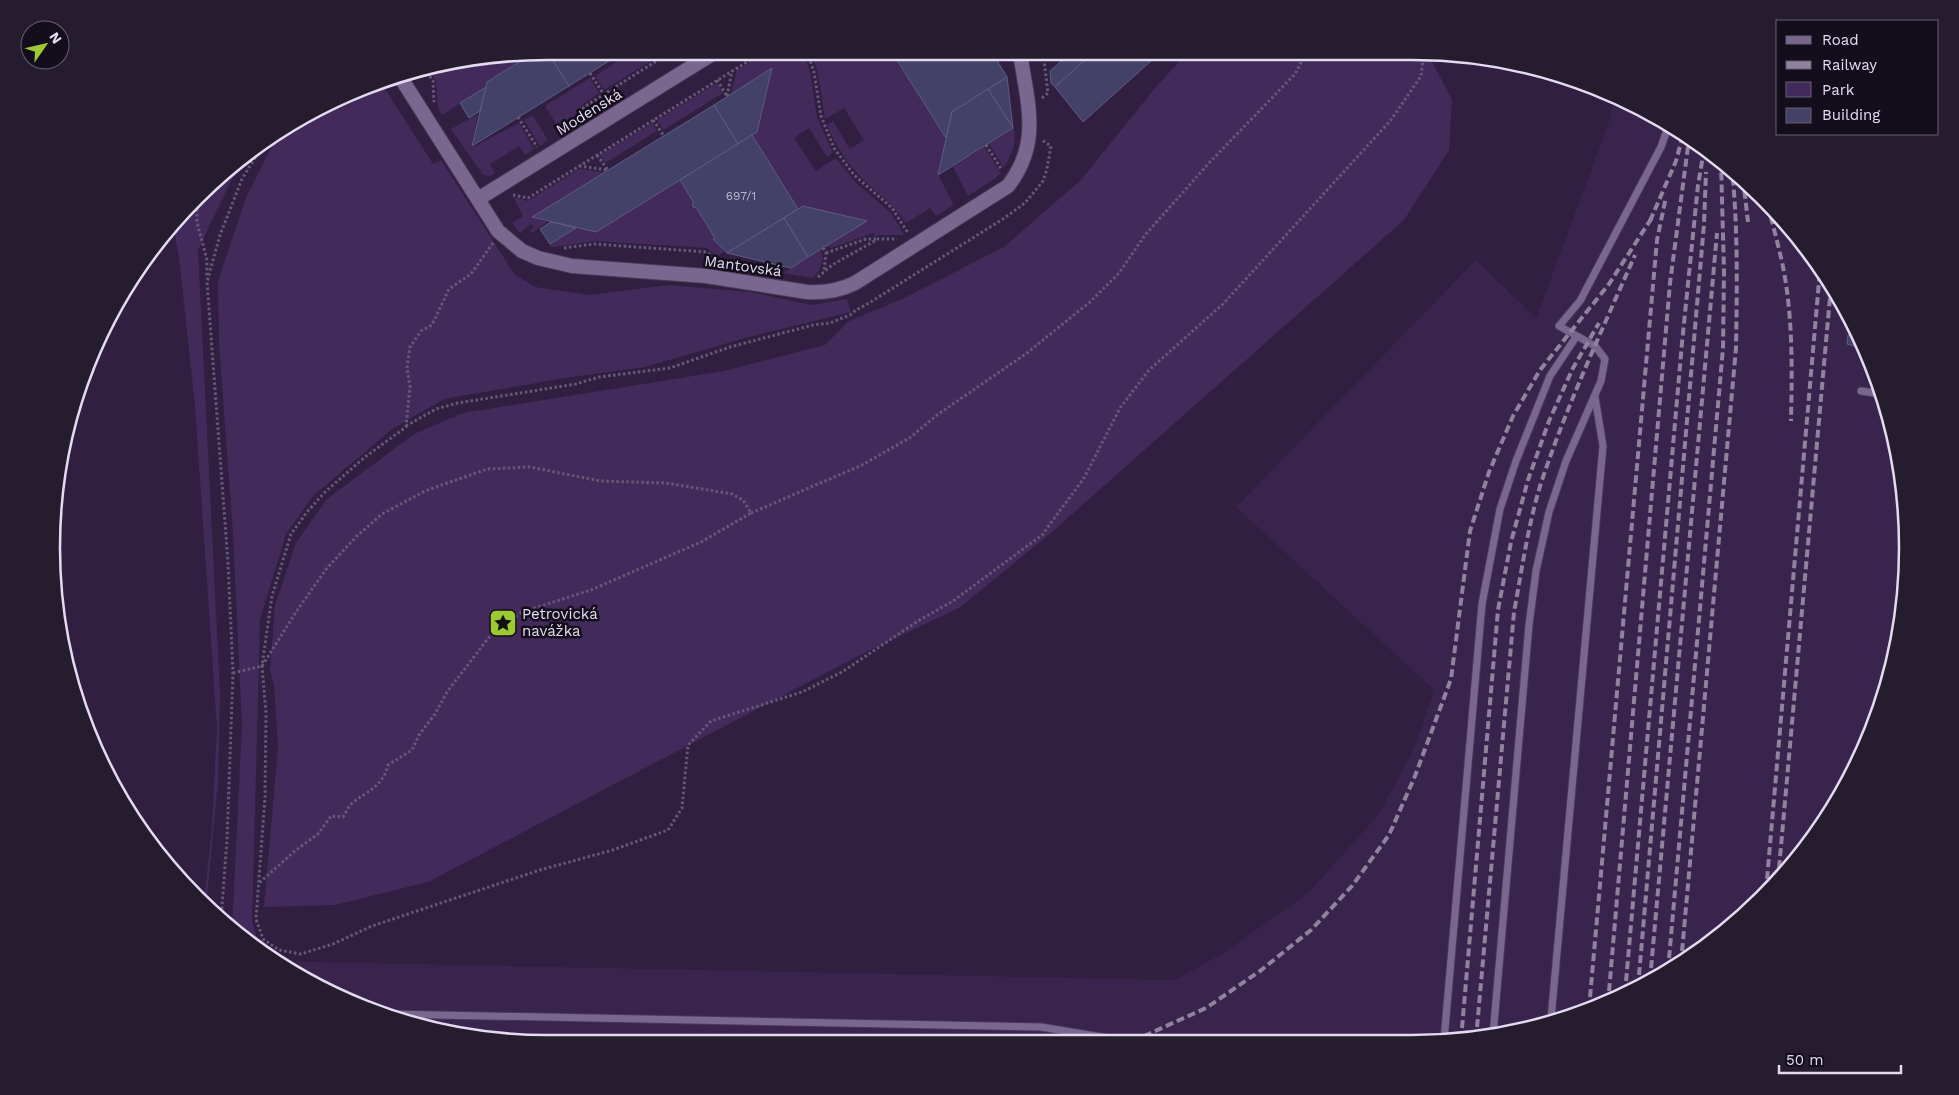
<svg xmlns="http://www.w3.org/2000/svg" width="1959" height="1095" font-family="'Work Sans',sans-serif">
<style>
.built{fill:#38244d}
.green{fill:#422b5a}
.building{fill:#434167;stroke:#5e5c85}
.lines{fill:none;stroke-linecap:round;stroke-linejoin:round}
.service-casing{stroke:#493a57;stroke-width:9}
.minor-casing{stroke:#493a57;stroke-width:16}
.path{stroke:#665876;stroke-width:3;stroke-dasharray:2.5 2.5;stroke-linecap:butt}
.service{stroke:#7a678f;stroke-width:7}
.minor{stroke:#7a678f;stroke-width:14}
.rail{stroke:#90839e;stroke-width:4;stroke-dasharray:8 4;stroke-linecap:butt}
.labels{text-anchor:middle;stroke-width:5;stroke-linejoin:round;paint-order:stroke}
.number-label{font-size:12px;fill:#bcb4ce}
.street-label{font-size:15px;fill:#e5dbf1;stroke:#140d1c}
.poi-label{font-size:15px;fill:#e5dbf1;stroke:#140d1c;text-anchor:start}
.rim{fill:none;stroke:#e5dbf1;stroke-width:2.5}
</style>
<rect width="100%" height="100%" fill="#301f41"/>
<!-- built -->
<path class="built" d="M1613,99L1659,118L1738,174L1805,245L1856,328L1891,419L1907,515L1904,612L1882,707L1841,795L1784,875L1687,960L1601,1006L1476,1040L515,1043L419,1027L300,977L275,961L1175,980L1222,954L1308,893L1378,815L1413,751L1434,690L1236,507L1476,260L1536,318L1610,119Z"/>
<!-- green -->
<g class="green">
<path d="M634,51H667L604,90L595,76Z"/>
<path d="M535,52L487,82L486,87L442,115L438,108L436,81L427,67L451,61Z"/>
<path d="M768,52H803L810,71L817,117L833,153L827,157L809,128L794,138L816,171L836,158L856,183L890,212L905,235H879L875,237L873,233L831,248L824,247L866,221L803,206L798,209L752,135L757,132L772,69L731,94L737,70Z"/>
<path d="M811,52H892L946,138L938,175L954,205L936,216L930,208L906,223C892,202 874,191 858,174C844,159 834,142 827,125L833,121L850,149L864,140L844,108L825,119L817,69Z"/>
<path d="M1188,52H1427L1452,100L1449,150L1404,220L1045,538L959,608L864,653L428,882L335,905L264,907L278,748L274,684L270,670L275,605L296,543L327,499L414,434L463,413L724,371L825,345L849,321L902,299L1004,247L1081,180L1155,88Z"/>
<path d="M590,78L599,93L582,105L567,129L561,132L545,106Z"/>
<path d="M380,81L433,164L441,160L515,275L535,287L590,295L668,285L750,292L812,305L847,299L851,312L745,338L645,367L571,377L444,399L392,429L313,496L286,534L260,620L252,921L258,942L252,945L232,929L242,725L233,534L219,343L218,281L246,198L275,140L300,118Z"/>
<path d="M717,83L723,93L663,130L657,120Z"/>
<path d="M478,114L471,148L519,123L534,149L525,155L519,146L490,164L495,173L490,176L483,175L451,129Z"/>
<path d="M532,115L548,140L540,146L524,120Z"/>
<path d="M652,123L657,131L605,163L600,155Z"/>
<path d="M1014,128C1017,143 1011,155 1004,168L989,144Z"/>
<path d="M984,147L1001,173L993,180L968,196L953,167Z"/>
<path d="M248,152L229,185L198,250L220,694L218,782L206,905L204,902L212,828L217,727L195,407L180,265L173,222Z"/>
<path d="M579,169L604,172L533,217L547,222L532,233L530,230L534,227L531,224L520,233L512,223L523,216L513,197L528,201Z"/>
<path d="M680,180L694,203L692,204L694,208L696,207L715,238L714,239L716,242H718L724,252L717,257L707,248L595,241L554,247L549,246L550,244L576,228L596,232Z"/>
<path d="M820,250C826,259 820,271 813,278L783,273Z"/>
</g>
<!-- building -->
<g class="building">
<path d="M547,51L569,86L472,146L487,82L535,52Z"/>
<path d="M547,51H625L569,86Z"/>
<path d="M892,52H992L1007,77L952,112L946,138Z"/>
<path d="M1071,52H1094L1055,87L1051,83L1050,71Z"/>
<path d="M1094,52H1161L1083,122L1055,87Z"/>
<path d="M772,68L757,132L738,144L714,105Z"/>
<path d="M1007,77L1013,128L988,89Z"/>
<path d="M486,87L480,111L469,118L460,103Z"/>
<path d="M988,89L1013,128L938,175L952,112Z"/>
<path d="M714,105L738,144L596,232L532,217Z"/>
<path d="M752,135L798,209L727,253L713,239L715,238L696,207L694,208L692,204L694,203L680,180Z"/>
<path d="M803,206L867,221L808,257L784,218Z"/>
<path d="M784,218L808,257L791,268L727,253Z"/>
<path d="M551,222L576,228L550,244L540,229Z"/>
<path d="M1848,335L1860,337L1861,348L1847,344Z"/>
</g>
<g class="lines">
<!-- service casing -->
<g class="service-casing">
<g id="service">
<path d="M1861,391L1881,394"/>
<path d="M389,1014L1041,1027L1126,1041"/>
<path d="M1551,1019L1603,446L1595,397"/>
<path d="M1493,1035L1529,625L1536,571L1549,512L1566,461L1601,381L1605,359L1595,346L1559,326L1580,301L1661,147L1669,124"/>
<path d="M1444,1040L1482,604L1500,509L1516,461L1550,376L1576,337"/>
</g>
</g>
<!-- minor casing -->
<g class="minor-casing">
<g id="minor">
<path d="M399,75L498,231L522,251L538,258L572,266L706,276L807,292C824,293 839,291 855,283L1008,186C1042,142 1027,103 1020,52"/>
<path d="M478,199L717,51"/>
</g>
</g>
<!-- path -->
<g class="path">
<path d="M807,52L814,72L821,116L834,148L854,175L892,208L908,233"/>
<path d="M424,68L433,81L434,102"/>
<path d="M590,73L604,95"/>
<path d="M717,80L727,96"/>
<path d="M727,96L732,71"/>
<path d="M1042,98L1048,93L1043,52"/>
<path d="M518,117L537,147"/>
<path d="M653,120L664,136"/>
<path d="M575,122L584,107L672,51"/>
<path d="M986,145L1002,170"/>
<path d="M597,155L608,170"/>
<path d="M579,166L608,170"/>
<path d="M513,195L528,198L763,52"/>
<path d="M197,199V222L207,260V277"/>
<path d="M493,243L471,274L449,289L432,325L421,331L410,347L407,368L410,386L406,427L365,457L325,492L307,512L291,534L272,596L262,666L266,713L265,797L256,919L263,939L279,950L301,954L333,944L372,926L540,870L613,850L668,830L682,808L688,745L711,721L802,692L842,672L918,621L953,601L1042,535L1084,478L1120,408L1149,370L1223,304L1391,120L1421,76L1424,52"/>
<path d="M564,248L594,244L707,252L720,263"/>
<path d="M823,248L826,253L824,270"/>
<path d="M826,253L866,239H876"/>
<path d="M818,277L832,265L878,239H897"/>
<path d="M406,426L436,409L458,403L576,384L599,377L670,368L730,347L813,325L830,323L850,315L856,310L869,303L1003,219L1025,203L1043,181L1047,169L1051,146L1042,140"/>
<path d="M751,513L862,465L911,437L937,415L1027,353L1064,323L1090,302L1119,273L1145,235L1209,163L1295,74L1304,57V52"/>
<path d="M233,673L262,666L296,612L327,568L357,536L382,514L425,491L487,469L530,467L600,481L666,483L732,494L743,500L751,513L701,542L591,590L522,612L490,636L447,692L435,714L419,735L412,750L388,765C382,788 368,790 351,804C348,807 346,813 343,817L331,816L318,834L296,850L259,883"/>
<path d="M221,919L227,840L233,673L228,563L207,282L220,235L242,179L266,140"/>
</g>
<!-- service -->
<use href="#service" class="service"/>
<!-- minor -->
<use href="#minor" class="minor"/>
<!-- rail -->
<g class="rail">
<path d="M1743,179L1748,222"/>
<path d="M1768,205C1773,227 1780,250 1784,272C1793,321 1792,372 1791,421"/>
<path d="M1650,221L1676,161L1683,135"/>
<path d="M1778,880L1831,286"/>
<path d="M1766,891L1820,270"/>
<path d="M1681,963L1736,348C1737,288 1738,229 1732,169"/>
<path d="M1668,970L1723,348L1724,272L1721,162"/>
<path d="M1650,980L1717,233"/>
<path d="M1638,987L1704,224L1706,172"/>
<path d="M1625,993L1682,343L1698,185L1704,150"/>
<path d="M1608,1003L1670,283L1689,139"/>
<path d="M1589,1009L1657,240L1666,197"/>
<path d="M1476,1039L1514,612C1522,569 1528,525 1541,483C1567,405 1602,330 1635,255"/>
<path d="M1461,1040L1498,610L1511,542L1528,480L1549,421L1573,368L1599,323"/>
<path d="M1133,1041L1206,1008L1260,971L1311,930L1352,886L1389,835L1415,776L1451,679L1470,531L1489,472L1513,416L1540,370L1609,284L1653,216"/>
</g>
</g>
<!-- icons -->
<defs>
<g id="sight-square" transform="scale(1.4375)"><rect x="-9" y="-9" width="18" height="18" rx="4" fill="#9cca32" stroke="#140d1c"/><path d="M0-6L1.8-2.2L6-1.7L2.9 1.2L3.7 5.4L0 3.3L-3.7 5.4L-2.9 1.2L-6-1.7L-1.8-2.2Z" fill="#111"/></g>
</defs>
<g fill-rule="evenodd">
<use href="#sight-square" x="503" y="623"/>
</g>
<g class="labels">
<!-- number labels -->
<g class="number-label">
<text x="741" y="200">697/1</text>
</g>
<!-- street labels -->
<g class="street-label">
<text transform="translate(589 112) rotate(-32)" y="5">Modenská</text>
<text transform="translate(743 266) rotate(8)" y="5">Mantovská</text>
</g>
<!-- poi labels -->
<g class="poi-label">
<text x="522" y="619">Petrovická<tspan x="522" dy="17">navážka</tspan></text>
</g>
</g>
<!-- crop -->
<path d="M0 0H1959V1095H0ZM547 60H1412A487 487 0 0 1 1899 547V548A487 487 0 0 1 1412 1035H547A487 487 0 0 1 60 548V547A487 487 0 0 1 547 60Z" fill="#251d2d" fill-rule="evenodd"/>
<path class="rim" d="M547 60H1412A487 487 0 0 1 1899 547V548A487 487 0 0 1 1412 1035H547A487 487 0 0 1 60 548V547A487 487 0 0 1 547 60Z"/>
<!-- legend -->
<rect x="1776" y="20" width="162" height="115" fill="#140d1c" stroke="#685f71"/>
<rect x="1786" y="36" width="25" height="8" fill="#7a678f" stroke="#685f71"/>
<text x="1822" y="45" font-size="15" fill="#e5dbf1">Road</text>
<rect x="1786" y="61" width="25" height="8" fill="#90839e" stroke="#685f71"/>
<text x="1822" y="70" font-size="15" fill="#e5dbf1">Railway</text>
<rect x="1786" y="82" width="25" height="15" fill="#422b5a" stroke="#685f71"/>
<text x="1822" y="95" font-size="15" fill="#e5dbf1">Park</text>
<rect x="1786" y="108" width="25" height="15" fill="#434167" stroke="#685f71"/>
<text x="1822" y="120" font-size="15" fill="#e5dbf1">Building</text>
<!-- north arrow -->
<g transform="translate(45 45) rotate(56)"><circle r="24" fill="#140d1c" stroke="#685f71"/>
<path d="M0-4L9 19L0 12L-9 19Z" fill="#9cca32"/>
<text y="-8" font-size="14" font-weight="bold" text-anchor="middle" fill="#e5dbf1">N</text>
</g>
<!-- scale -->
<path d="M1779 1065v8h122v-8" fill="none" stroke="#e5dbf1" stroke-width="2.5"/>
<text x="1786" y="1065" font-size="15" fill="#e5dbf1" stroke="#140d1c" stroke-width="4" paint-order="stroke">50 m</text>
</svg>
